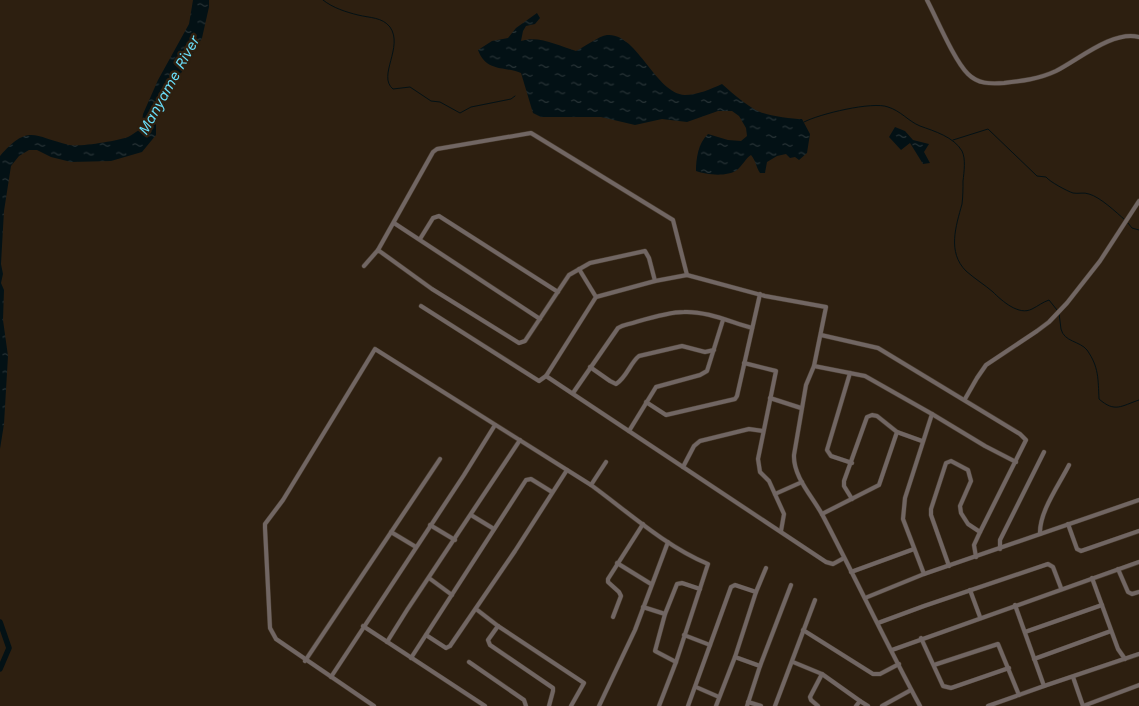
<svg xmlns="http://www.w3.org/2000/svg" width="1139" height="706" font-family="'Work Sans',sans-serif">
<style>
.water{fill:url(#water-ripples)}
.lines{fill:none;stroke-linecap:round;stroke-linejoin:round}
.stream{stroke:#031115;stroke-width:1}
.river{stroke:#031115;stroke-width:5.5}
.minor-casing{stroke:#473a2c;stroke-width:5}
.minor{stroke:#716663;stroke-width:4}
.labels{text-anchor:middle;stroke-width:5;stroke-linejoin:round;paint-order:stroke}
.water-label{font-size:15px;font-style:italic;fill:#6ae0fc;stroke:#2d1f10}
</style>
<defs>
<pattern id="water-ripples" width="26" height="14" patternUnits="userSpaceOnUse" patternTransform="scale(1.25)"><rect width="26" height="14" fill="#031115"/><path d="M2 4q2-2 4 0t4 0M15 11q2-2 4 0t4 0" fill="none" stroke="#283336"/></pattern>
</defs>
<rect width="100%" height="100%" fill="#2d1f10"/>
<!-- water -->
<g class="water">
<path d="M193,0H209V7L202,38L171,90L156,123V135L142,152L111,161L71,162L51,157L37,150H29L19,156L11,166L4,211L1,264L3,274L1,283L4,290L3,320L8,356L4,424L0,449V156C29,123 34,137 69,145C80,147 117,141 128,137C132,135 137,131 141,129L143,114L158,80L189,24Z"/>
<path d="M537,13L540,18L535,24L526,26L523,31L521,41C539,35 559,46 576,51C584,47 599,36 607,35C637,32 655,93 685,95C697,95 711,89 722,84C732,93 748,107 760,112C770,116 792,119 802,119L810,134L807,153L799,160L795,157L790,158L786,154L777,156L767,162L765,173H760C756,167 756,161 751,155C745,159 743,165 737,170C727,177 707,175 696,171C696,159 698,143 708,134L728,140L741,141L747,136L746,128L739,116L732,111H718L687,122L662,119L635,125L601,117H541L533,113L521,73C503,66 486,72 478,50L492,41L508,38L516,28Z"/>
<path d="M895,127L905,131L913,140L929,144L924,152L930,163L923,164L910,143L901,150L889,137Z"/>
</g>
<g class="lines">
<!-- stream -->
<g class="stream">
<path d="M323,0C333,8 346,12 358,15C370,18 382,17 390,27C404,47 377,76 393,89L410,87L431,101L440,102L460,113L471,107L511,99L515,96"/>
<path d="M804,122C819,114 873,101 888,107C901,111 908,121 920,126C934,131 954,137 962,151C966,159 964,172 963,181C963,188 963,196 962,204C956,226 947,252 966,271C975,279 985,285 993,292C1002,301 1019,316 1032,309C1038,306 1043,302 1049,300L1057,310"/>
<path d="M953,140L988,129L1037,176L1046,177C1050,182 1067,191 1073,193C1078,194 1084,192 1089,194C1100,197 1116,212 1125,220"/>
<path d="M1128,223L1132,228L1139,230"/>
<path d="M1059,313C1060,318 1060,324 1061,329C1064,342 1080,341 1087,350C1099,367 1098,379 1099,399C1115,413 1121,406 1139,400"/>
</g>
<!-- river -->
<path class="river" d="M0,622L9,648L0,669"/>
<!-- minor casing -->
<g class="minor-casing">
<g id="minor">
<path d="M927,0C937,19 954,60 968,74C978,84 990,84 1004,83C1022,81 1039,79 1056,71C1078,60 1113,30 1139,37"/>
<path d="M394,223L540,319"/>
<path d="M420,239L433,218L439,216L558,292"/>
<path d="M378,250L433,152L437,149L531,133L673,220L687,275"/>
<path d="M364,266L378,250L432,289L519,343L525,341L569,275L590,263L645,251L649,258L655,281"/>
<path d="M579,269L596,297"/>
<path d="M421,306L539,381L546,376L596,297L655,281L687,275L765,296L826,307L814,366L806,385L794,455C793,477 813,497 823,516C856,579 886,643 920,706"/>
<path d="M821,335L878,348L1020,434L1026,440L980,532L974,545L976,557"/>
<path d="M744,363L776,371L758,459L760,472L769,481L784,514L781,531"/>
<path d="M814,366L865,376L932,414L985,446L1016,462"/>
<path d="M590,367L610,381L616,384C627,377 630,363 639,356L682,346L705,352L714,350"/>
<path d="M850,373L827,450L831,456L852,463"/>
<path d="M546,376L826,562L833,564L844,558"/>
<path d="M573,393L618,328L622,326C641,321 665,312 684,312C707,311 730,322 752,328"/>
<path d="M770,398L801,408"/>
<path d="M965,399L977,378L986,365L1037,331L1049,322L1067,303L1100,261L1139,201"/>
<path d="M646,402L666,415L735,399L737,396L760,294"/>
<path d="M629,431L656,387L700,375L707,371L723,320"/>
<path d="M683,467L694,446L700,441L749,429L763,431"/>
<path d="M591,485C628,512 665,546 708,564L676,662L659,706"/>
<path d="M775,494L802,482"/>
<path d="M852,499L844,486V481L867,417L872,415L877,416L897,432L922,441"/>
<path d="M822,514L879,485L897,432"/>
<path d="M471,515L494,529"/>
<path d="M1068,524L1077,549L1081,551L1139,531"/>
<path d="M430,525L455,540"/>
<path d="M391,532L416,547"/>
<path d="M1040,534C1039,512 1059,485 1069,465"/>
<path d="M1000,549V540L1044,452"/>
<path d="M617,563L651,584"/>
<path d="M949,566L931,515V509L946,463L951,461L968,470L971,481L960,506L961,513L968,524L980,532"/>
<path d="M1118,569L1128,592L1132,594L1139,592"/>
<path d="M851,572L914,549"/>
<path d="M924,574L903,519L905,498L932,414"/>
<path d="M429,578L452,595"/>
<path d="M1092,578L1118,649L1125,659"/>
<path d="M970,590L980,617"/>
<path d="M865,598L924,574L1139,500"/>
<path d="M1015,605L1044,686"/>
<path d="M643,607L665,614"/>
<path d="M476,609L498,626L584,683L571,706"/>
<path d="M613,617L621,596L619,592L608,582V579L643,524"/>
<path d="M878,623L924,606L1048,564L1053,567L1061,588"/>
<path d="M363,626L485,706"/>
<path d="M498,626L488,640L490,645L553,688V691L549,706"/>
<path d="M803,630L873,674H880L899,664"/>
<path d="M1025,632L1102,605"/>
<path d="M426,635L446,648L450,646L515,551L567,470"/>
<path d="M684,635L710,645"/>
<path d="M921,638L943,686L951,688L1009,668"/>
<path d="M387,642L407,610L520,440"/>
<path d="M892,650L1139,562"/>
<path d="M735,657L760,666L747,706"/>
<path d="M411,658L526,480L531,479L552,492"/>
<path d="M1034,659L1111,631"/>
<path d="M305,661L440,459"/>
<path d="M469,662L524,700L526,706"/>
<path d="M676,662L655,651L665,614L677,584L682,583L700,589"/>
<path d="M793,662L822,674L860,701L856,706"/>
<path d="M934,665L998,644L1019,695"/>
<path d="M760,666L791,585"/>
<path d="M331,677L464,475L495,425"/>
<path d="M1073,677L1083,706"/>
<path d="M696,687L719,697"/>
<path d="M860,701L868,706"/>
<path d="M748,702L761,706"/>
<path d="M374,706L276,639L270,628L265,528V524L283,500L375,349L591,485L606,462"/>
<path d="M599,706L635,630L668,542"/>
<path d="M688,706L731,587L735,585L756,592"/>
<path d="M716,706L735,657L756,592L766,568"/>
<path d="M775,706L815,600"/>
<path d="M818,706L811,700L810,697L822,674"/>
<path d="M882,706L911,690"/>
<path d="M988,706L1044,686L1139,654"/>
<path d="M1083,706L1139,685"/>
</g>
</g>
<!-- minor -->
<use href="#minor" class="minor"/>
</g>
<g class="labels">
<!-- water labels -->
<g class="water-label">
<text transform="translate(169 85) rotate(-61)" y="5">Manyame River</text>
</g>
</g>
</svg>
